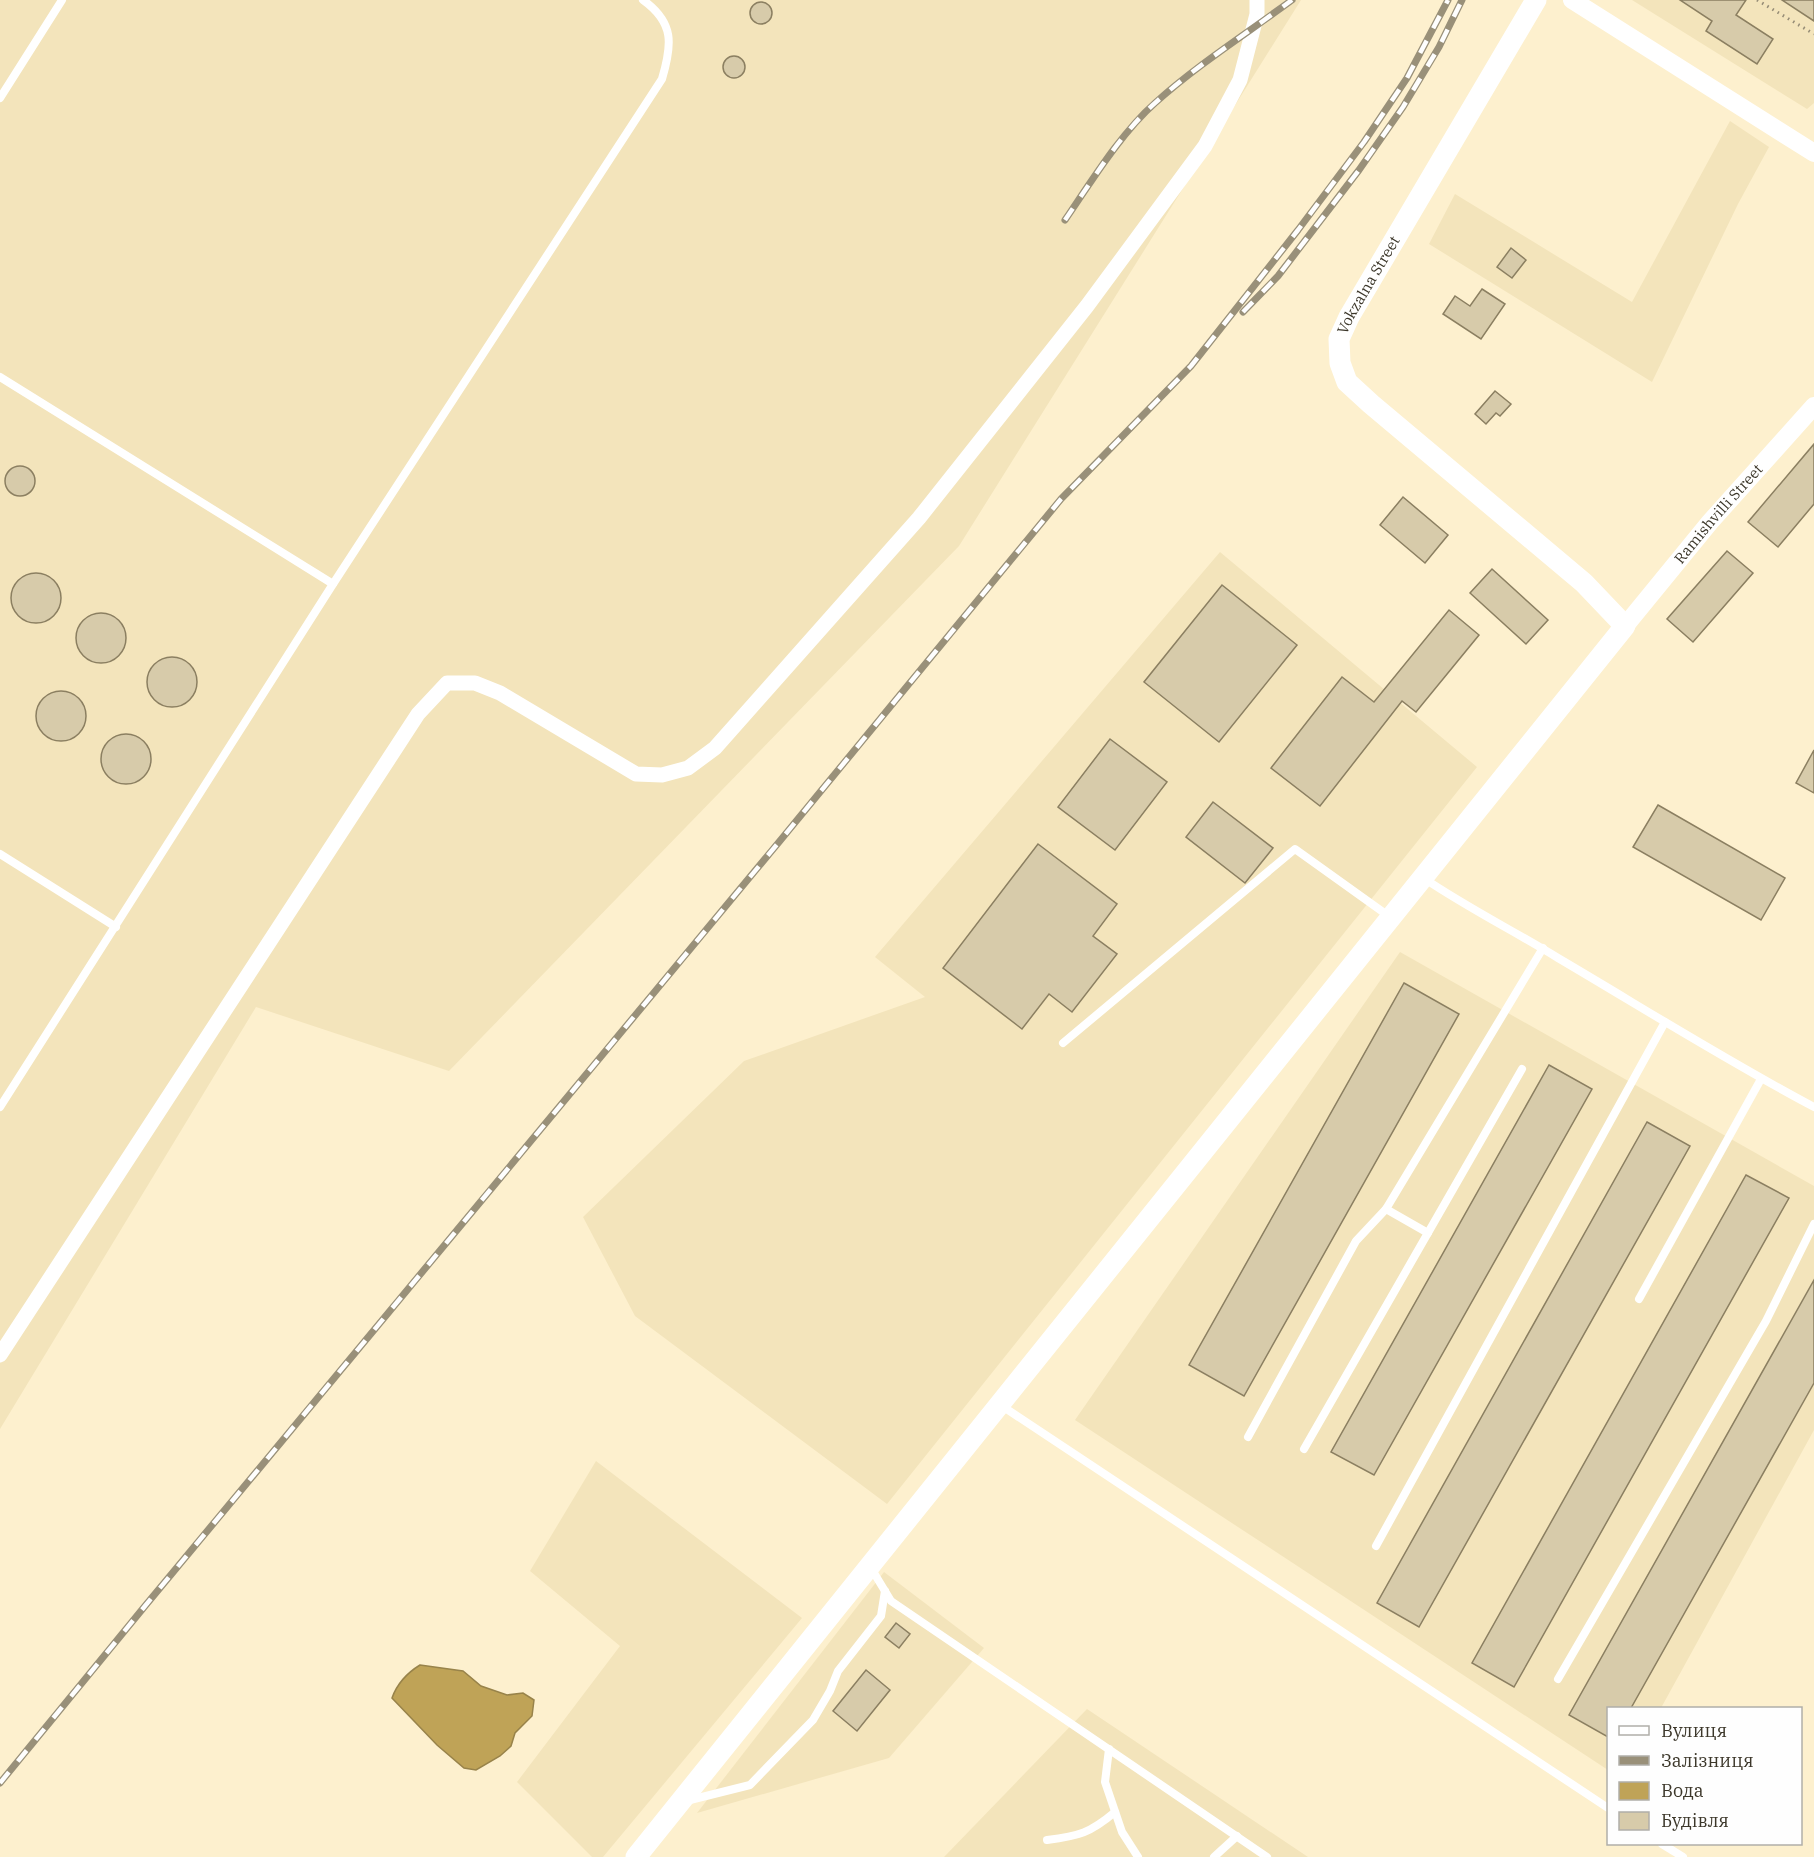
<svg xmlns="http://www.w3.org/2000/svg" width="1814" height="1857" font-family="'IBM Plex Serif',serif">
<style>
.built{fill:#f3e4bb}
.water{fill:#bfa357;stroke:#98834a;stroke-width:1.5}
.building{fill:#d7cbaa;stroke:#8b7f61;stroke-width:1.5}
.lines{fill:none;stroke-linecap:round;stroke-linejoin:round}
.path{stroke:#958c76;stroke-width:3;stroke-dasharray:1.5 4.5;stroke-linecap:butt}
.service{stroke:#fff;stroke-width:8}
.minor{stroke:#fff;stroke-width:15}
.tertiary{stroke:#fff;stroke-width:18}
.secondary{stroke:#fff;stroke-width:21}
.rail-casing{stroke:#999079;stroke-width:7}
.rail{stroke:#fefefe;stroke-width:4.5;stroke-dasharray:14;stroke-linecap:butt}
.labels{text-anchor:middle;stroke-width:6;stroke-linejoin:round;paint-order:stroke}
.street-label{font-size:15px;fill:#3c372a;stroke:#fefefe}
</style>
<rect width="100%" height="100%" fill="#fdf0ce"/>
<!-- built -->
<g class="built">
<path d="M0,0H1301L959,546L449,1071L256,1007L0,1429Z"/>
<path d="M1632,0H1814V103L1807,109Z"/>
<path d="M1730,121L1769,147L1738,204L1652,382L1429,244L1455,194L1632,302Z"/>
<path d="M1220,552L1477,767L887,1504L635,1316L583,1217L744,1061L925,997L875,957Z"/>
<path d="M1400,952L1814,1186V1430L1661,1708H1608V1770L1075,1420Z"/>
<path d="M596,1461L802,1618L603,1857H592L517,1782L620,1646L530,1571Z"/>
<path d="M884,1572L984,1648L889,1758L697,1813Z"/>
<path d="M1087,1709L1308,1857H944Z"/>
</g>
<!-- water -->
<path class="water" d="M420,1665L463,1671L481,1686L507,1695L523,1693L534,1700L532,1716L515,1733L511,1746L500,1756L476,1770L464,1768L437,1745L392,1698C397,1684 407,1673 420,1665Z"/>
<!-- building -->
<g class="building">
<path d="M1680,0H1746L1736,15L1773,39L1757,64L1706,31L1712,21Z"/>
<path d="M1782,0H1814V21Z"/>
<circle cx="761" cy="13" r="11"/>
<circle cx="734" cy="67" r="11"/>
<path d="M1511,248L1526,260L1512,278L1497,267Z"/>
<path d="M1482,289L1505,304L1481,339L1443,314L1455,296L1470,306Z"/>
<path d="M1495,391L1511,404L1500,416L1496,413L1486,424L1475,414Z"/>
<path d="M1814,444V504L1778,547L1748,522Z"/>
<circle cx="20" cy="481" r="15"/>
<path d="M1403,497L1448,535L1425,563L1380,525Z"/>
<path d="M1727,551L1753,573L1693,642L1667,619Z"/>
<path d="M1492,569L1548,620L1526,644L1470,593Z"/>
<circle cx="36" cy="598" r="25"/>
<path d="M1222,585L1297,645L1219,742L1144,682Z"/>
<path d="M1449,610L1479,635L1416,712L1402,701L1320,806L1271,768L1342,677L1374,702Z"/>
<circle cx="101" cy="638" r="25"/>
<circle cx="172" cy="682" r="25"/>
<circle cx="61" cy="716" r="25"/>
<circle cx="126" cy="759" r="25"/>
<path d="M1110,739L1167,782L1115,850L1058,807Z"/>
<path d="M1814,750V793L1796,783Z"/>
<path d="M1213,802L1273,848L1245,883L1186,837Z"/>
<path d="M1658,805L1785,878L1761,920L1633,847Z"/>
<path d="M1038,844L1117,904L1093,936L1117,954L1072,1012L1049,994L1022,1029L943,968Z"/>
<path d="M1404,983L1459,1014L1244,1396L1189,1365Z"/>
<path d="M1549,1065L1592,1089L1374,1475L1331,1452Z"/>
<path d="M1647,1122L1690,1146L1419,1627L1377,1603Z"/>
<path d="M1746,1175L1789,1198L1514,1687L1472,1663Z"/>
<path d="M1814,1280V1383L1631,1708H1608V1737L1569,1715Z"/>
<path d="M896,1623L910,1634L899,1648L885,1637Z"/>
<path d="M866,1670L890,1690L857,1731L833,1711Z"/>
</g>
<g class="lines">
<!-- path -->
<path class="path" d="M1757,0L1814,34"/>
<!-- service -->
<g class="service">
<path d="M0,98L62,0"/>
<path d="M0,377L333,584"/>
<path d="M0,854L116,927"/>
<path d="M1425,879C1468,908 1514,931 1558,958C1643,1008 1727,1061 1814,1107"/>
<path d="M1063,1043L1295,849L1390,917"/>
<path d="M0,1107L333,584L662,79C672,45 675,23 643,0"/>
<path d="M1386,1209L1428,1233"/>
<path d="M1639,1299L1761,1079"/>
<path d="M1002,1406L1608,1808"/>
<path d="M1248,1437L1356,1241L1386,1209L1543,948"/>
<path d="M1304,1449L1522,1069"/>
<path d="M1376,1546L1665,1022"/>
<path d="M871,1568L891,1601L1267,1857"/>
<path d="M1558,1679L1766,1321L1814,1224"/>
<path d="M1109,1749L1105,1782L1122,1832L1138,1857"/>
<path d="M690,1800L750,1785L813,1720L830,1691L838,1671L881,1616L885,1591"/>
<path d="M1047,1840C1079,1836 1090,1833 1115,1812"/>
<path d="M1662,1844L1683,1857"/>
<path d="M1214,1857L1237,1836"/>
</g>
<!-- minor -->
<path class="minor" d="M0,1355L418,714L447,683H475L500,693L636,774L662,775L688,768L715,748L919,518L1087,306L1205,146L1240,80L1257,14V0"/>
<!-- tertiary -->
<g class="tertiary">
<path d="M1572,0L1814,153"/>
<path id="s1" d="M1625,626L1710,522L1814,406"/>
</g>
<!-- secondary -->
<path class="secondary" id="s2" d="M636,1857L1625,626L1584,583L1371,404L1347,382L1340,363L1339,339L1349,317L1536,0"/>
<!-- rail casing -->
<g class="rail-casing">
<g id="rail">
<path d="M1065,220C1091,182 1121,133 1155,103C1197,65 1246,34 1292,0"/>
<path d="M1243,312L1278,276L1359,170L1403,107L1439,47L1462,0"/>
<path d="M0,1783L145,1606L779,842L1061,499L1191,366L1298,230L1364,142L1407,78L1448,0"/>
</g>
</g>
<!-- rail -->
<use href="#rail" class="rail"/>
</g>
<g class="labels">
<!-- street labels -->
<g class="street-label">
<text dy="5" stroke="none"><textPath href="#s2" startOffset="2055">Vokzalna Street</textPath></text>
<text dy="5" stroke="none"><textPath href="#s1" startOffset="146">Ramishvilli Street</textPath></text>
</g>
</g>
<!-- legend -->
<rect x="1607" y="1707" width="195" height="138" fill="#fefefe" stroke="#b0aea9" stroke-width="1.5"/>
<rect x="1619" y="1726" width="30" height="9" fill="#ffffff" stroke="#b0aea9" stroke-width="1.5"/>
<text x="1661" y="1737" font-size="18" fill="#3c372a">Вулиця</text>
<rect x="1619" y="1756" width="30" height="9" fill="#999079" stroke="#b0aea9" stroke-width="1.5"/>
<text x="1661" y="1767" font-size="18" fill="#3c372a">Залізниця</text>
<rect x="1619" y="1782" width="30" height="18" fill="#bfa357" stroke="#b0aea9" stroke-width="1.5"/>
<text x="1661" y="1797" font-size="18" fill="#3c372a">Вода</text>
<rect x="1619" y="1812" width="30" height="18" fill="#d7cbaa" stroke="#b0aea9" stroke-width="1.5"/>
<text x="1661" y="1827" font-size="18" fill="#3c372a">Будівля</text>
</svg>
